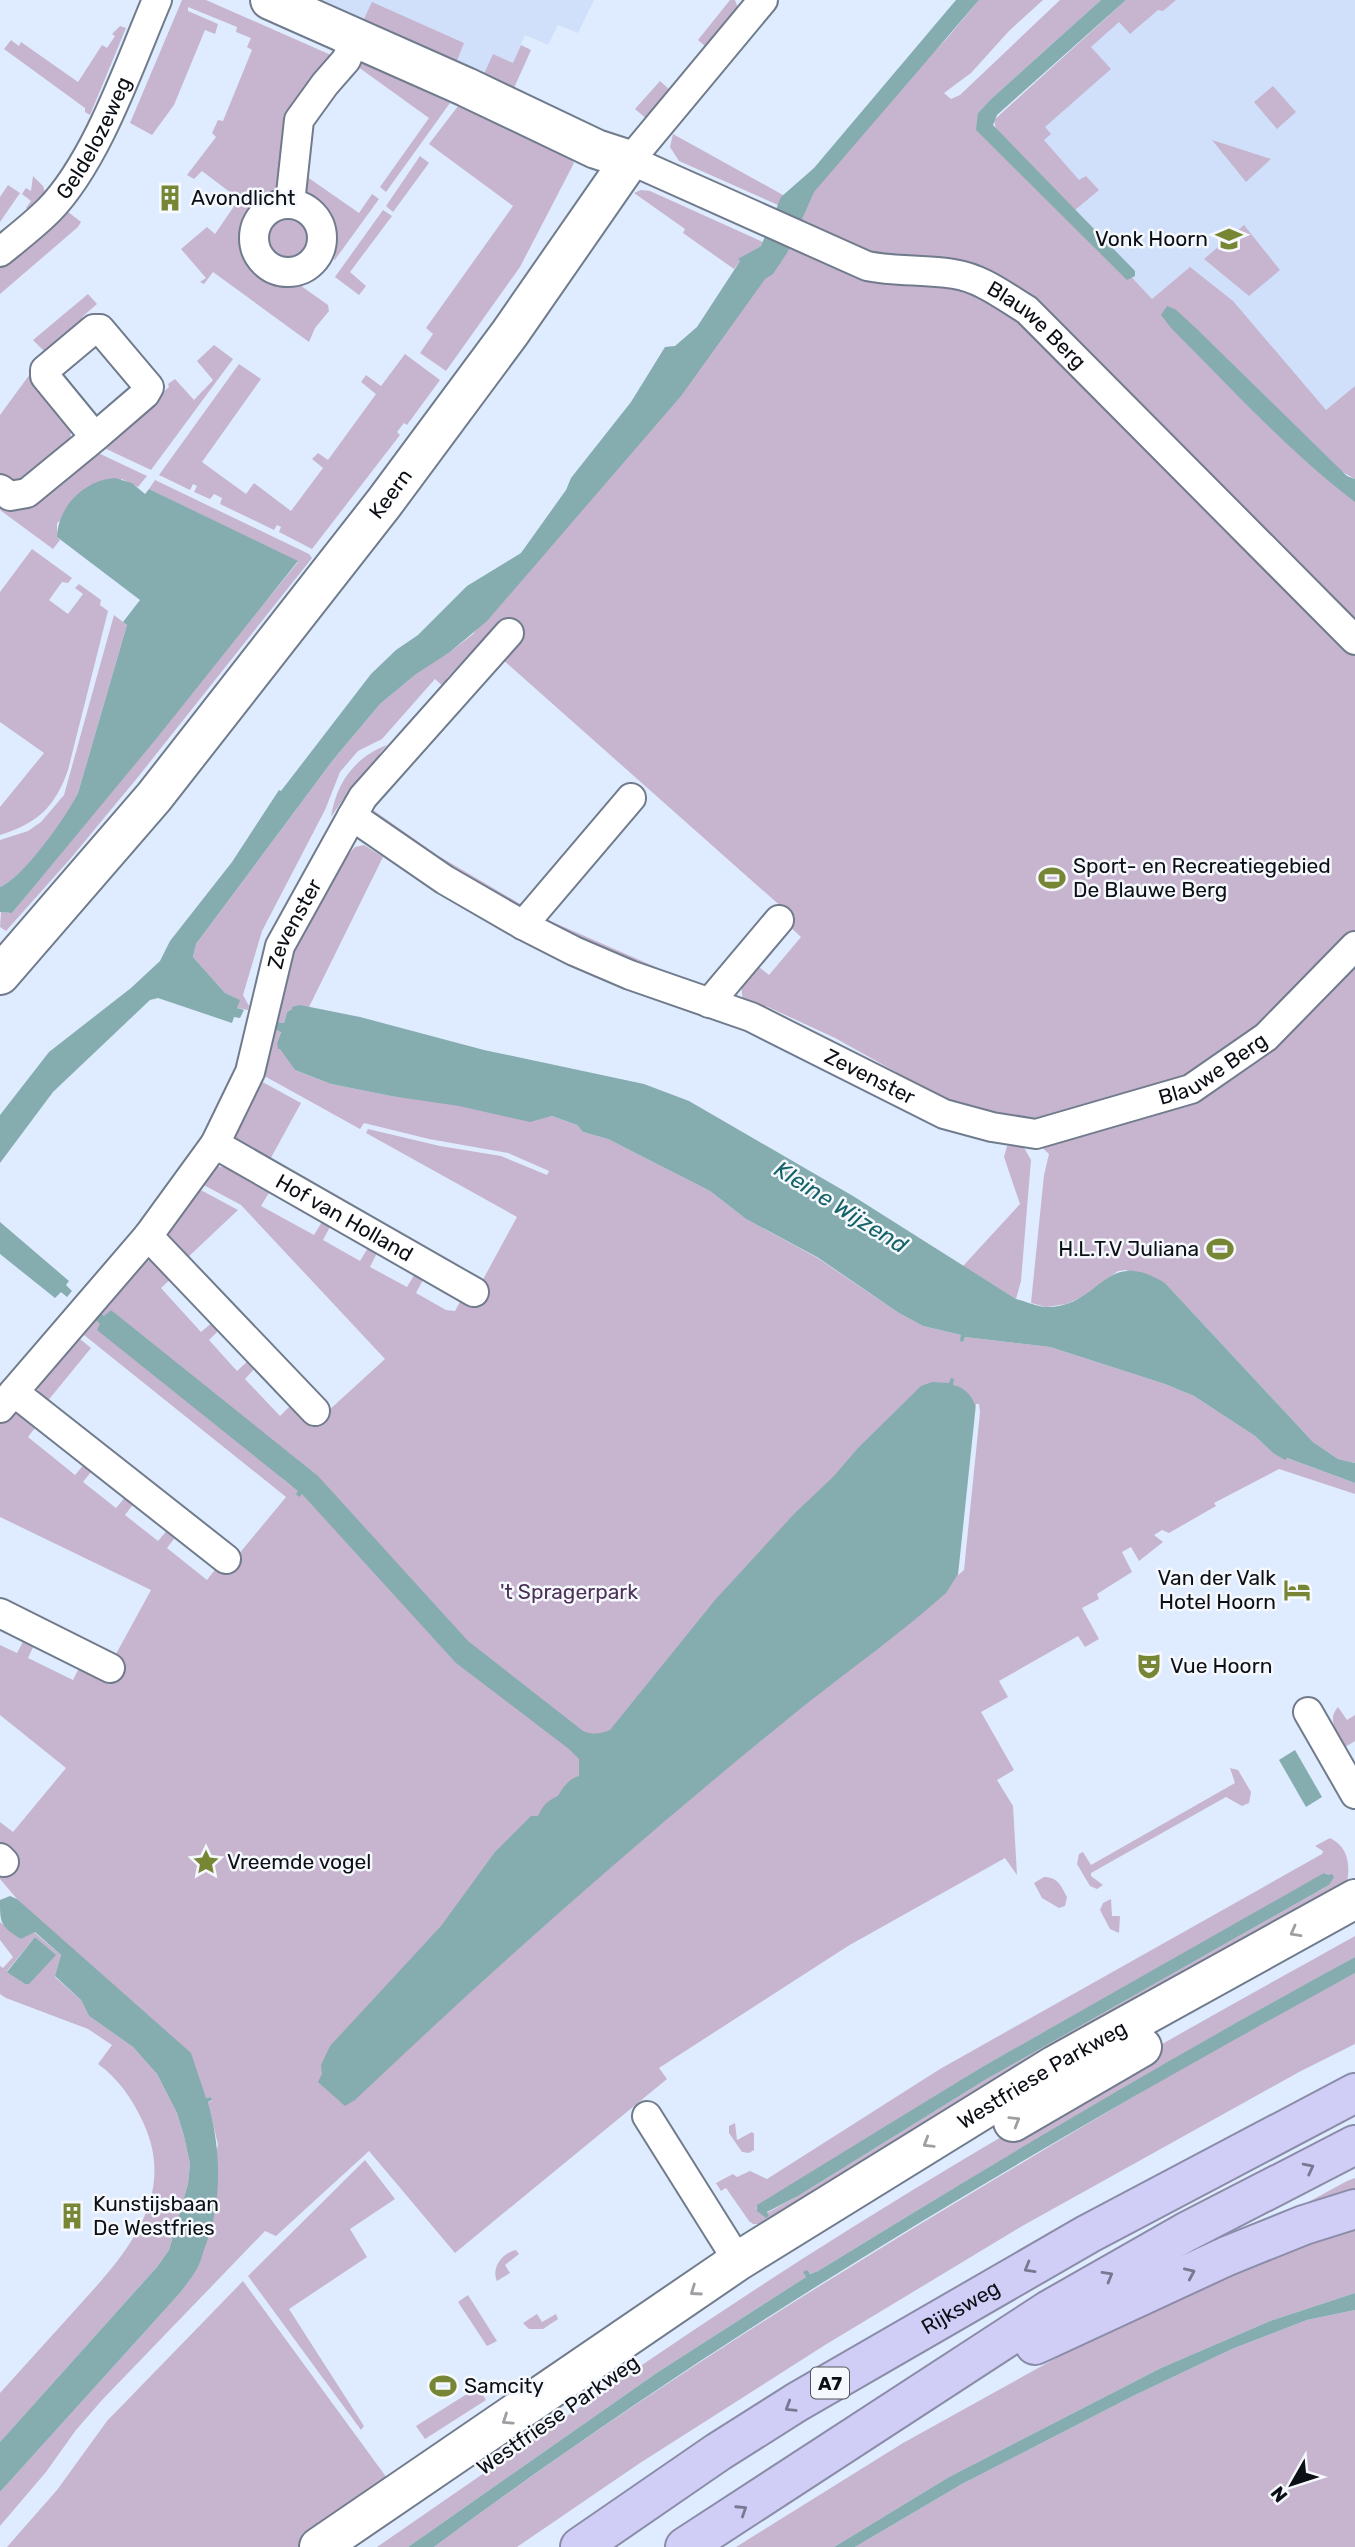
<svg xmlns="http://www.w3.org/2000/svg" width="1355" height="2547" font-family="Rubik,sans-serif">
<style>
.built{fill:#d0e0fa}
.green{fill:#c7b5cf;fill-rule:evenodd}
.water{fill:#85acaf}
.pier{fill:#dfecff}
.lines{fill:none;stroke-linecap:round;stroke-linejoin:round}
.street-casing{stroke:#707b8c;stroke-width:32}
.secondary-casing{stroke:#707b8c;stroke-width:42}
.highway-casing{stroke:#8b8ca8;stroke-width:42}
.street{stroke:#fff;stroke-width:28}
.secondary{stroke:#fff;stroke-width:38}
.highway{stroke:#d0cef6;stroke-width:38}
.oneway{stroke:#9e9fa2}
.oneway2{stroke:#787891}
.labels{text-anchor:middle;stroke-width:5;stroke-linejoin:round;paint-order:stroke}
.shield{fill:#f5f8fc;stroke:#52565b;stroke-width:2}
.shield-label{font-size:19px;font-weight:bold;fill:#0c1016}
.street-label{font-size:21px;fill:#0c1016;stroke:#f5f8fc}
.poi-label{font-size:21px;fill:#0c1016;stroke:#f5f8fc;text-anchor:start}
.park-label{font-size:21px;fill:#4c3157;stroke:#f5f8fc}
.water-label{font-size:23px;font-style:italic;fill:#136369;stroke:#f5f8fc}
</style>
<rect width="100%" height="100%" fill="#dfecff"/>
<!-- built -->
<g class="built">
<path d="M317,0H594L578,33L558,25L548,45L525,35L505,82Z"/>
<path d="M1126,0H1355V479L1123,277L1135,271L1005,139Z"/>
</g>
<!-- green -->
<g class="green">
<path d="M182,0H206L331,55L309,85L281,190L255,217L248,236V254L252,264L273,279L288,284L297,283L328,305L329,311L315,328L309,342L213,272L204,284L200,282L206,278L181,249L207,227L215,234L239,199L202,171L194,179L187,175L216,137L212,133L218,120L223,121L252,50L247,47L251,38L236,32L237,27L188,7V11L218,24L215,34L205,30L174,105L152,135L130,123Z"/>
<path d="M730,0H735L738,8L705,46L698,40Z"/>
<path d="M979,0H1043L1009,31L971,73L944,93L951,99L960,95L1060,0H1101L990,100L978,113L1152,299L1190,267L1233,301L1326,410L1355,386V479L1341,471L1198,330L1355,494V1463L1338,1459L1313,1442L1165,1283L1126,1270L1118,1271L1080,1298L1066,1304L1046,1307L1031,1303L1044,1175L1049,1154L1036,1142L901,1082L896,1072L835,1038L766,1006L758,1011L743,1002L741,984L755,964L769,975L801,937L788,925L794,918L502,659L482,649L473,650L447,678L446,689L435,679L382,739L358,751L340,772L325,810L262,931L243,995L249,1006L248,1010L237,1008L239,1000L225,993L193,957L196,944L333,760L380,704L424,667L450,652L473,634L567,510L798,197L948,37Z"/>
<path d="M1126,0H1176L1163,11L1158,10L1130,34L1119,22L1091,47L1111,69L1045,127L1051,134L1044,140L1079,180L1086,176L1099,190L1075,210L996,130L994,120Z"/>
<path d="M372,2L464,43L456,63L363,21Z"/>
<path d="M120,26L126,28L90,115L85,112V108L4,49L11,40L19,46L21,42L78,82L102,45L107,48L115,36L112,34Z"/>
<path d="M521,45L531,50L514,88L484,74L493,54L513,63Z"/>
<path d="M356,60L450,103L386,192L380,187L429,118L354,64Z"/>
<path d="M660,81L670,90L648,120L635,109Z"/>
<path d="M1273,86L1296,112L1277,129L1254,102Z"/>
<path d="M458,106L570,158L574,163L520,267L446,371L420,353L433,334L426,328L513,206L429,144Z"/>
<path d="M673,134L783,195L778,205L679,161L670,147Z"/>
<path d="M1212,140L1271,159L1246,182Z"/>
<path d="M420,156L429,163L393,212L386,206Z"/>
<path d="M303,174L359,213L372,194L379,199L334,261L338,241L337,231L332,229L325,215L306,196Z"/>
<path d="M33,176L43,186L46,195L34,214L26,208L31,201L22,194L26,188L31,191Z"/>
<path d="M8,185L20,193L0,222V197Z"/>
<path d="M641,190L650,191L763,242L761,246L739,259L740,261L734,269L683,233L685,229L634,193Z"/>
<path d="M63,208L81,222L78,227L0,294V265Z"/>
<path d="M383,210L392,216L350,272L366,286L359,295L335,277Z"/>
<circle cx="288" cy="239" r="27"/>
<path d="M1244,225L1280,270L1249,296L1204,259Z"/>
<path d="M88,294L97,304L82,317L86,321L47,354L33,340Z"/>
<path d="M214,345L233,359L151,470L100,446L169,387L168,384L175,379L194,400L213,380L197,361Z"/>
<path d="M405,354L440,380L407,425L404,423L397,432L400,435L312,549L279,532L281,527L277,525L274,530L220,504L222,498L214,494L210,499L194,492L197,486L193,484L190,490L159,475L239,364L261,379L202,462L246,494L254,483L291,511L323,468L312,459L318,453L328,460L376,394L361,382L366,375L381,386Z"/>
<path d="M30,374L71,429L70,445L18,484L0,476V415Z"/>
<path d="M94,451L147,476L138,487L122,479L57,523V537L60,540L53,549L0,510V503Z"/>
<path d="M155,480L309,554L312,558L138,777L71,858L6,931L0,927L1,912L12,913L298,562L149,489Z"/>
<path d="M32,549L72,578L68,583L62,582L49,600L68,614L83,594L75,588L79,584L101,600L100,605L108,611L68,770C55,807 38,823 0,835V807L44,753L0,722V592Z"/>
<path d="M114,615L127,625L78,793C67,817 24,877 0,887V840L28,831L41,822L64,795Z"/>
<path d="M387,745L380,753L381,762L354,797L344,798L331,817C336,783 355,757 387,745Z"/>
<path d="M373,810L437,855L522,905L517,907L504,904L375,816Z"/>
<path d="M364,845L383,857L309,1007C300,1005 295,1007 287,1012L284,1023L277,1022L281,1031L277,1043L295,1070L331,1084L391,1096L434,1101L535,1120L552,1116L577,1125L583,1132L608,1139L710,1191L746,1219L816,1257L899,1313L923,1326L961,1335L963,1342L965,1337L1050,1347L1165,1384L1194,1396L1255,1436L1273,1453L1355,1483V1494L1279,1469L1214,1503L1216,1506L1169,1533L1162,1530L1154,1535L1163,1542L1139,1561L1131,1547L1122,1552L1132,1572L1097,1594L1099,1599L1082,1608L1099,1639L1085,1647L1078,1636L999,1681L1008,1697L981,1712L1014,1770L997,1780L1013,1806L1017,1875L1005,1858L848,1946L659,2068L667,2079L455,2253L369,2151L276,2236L265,2231L103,2399L76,2430L46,2472L0,2526V2492L179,2294L218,2145L208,2102L212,2101L211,2097L206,2098L197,2077L17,1899L0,1879V1822L13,1832L66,1768L0,1715V1645L17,1653L25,1638L35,1643L28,1658L73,1680L81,1664L110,1665L151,1590L0,1517V1422C15,1409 22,1414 38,1424L28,1437L75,1475L86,1462L94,1468L83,1482L116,1508L127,1495L135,1502L125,1515L158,1541L169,1528L177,1535L167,1548L207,1580L217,1567L224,1572L286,1497L79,1331L141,1261L153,1260L173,1277L161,1288L201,1332L214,1321L221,1328L209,1340L237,1371L250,1359L257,1366L245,1379L280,1416L292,1404L328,1411L385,1359L241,1205L200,1183C205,1178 211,1169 218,1167C231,1164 258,1184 270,1191L261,1206L314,1235L323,1220L331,1225L323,1240L360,1261L369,1246L378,1251L370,1267L407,1287L416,1272L424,1278L416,1293L446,1310L455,1311L462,1298L474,1296L517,1217L366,1133L368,1129L440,1146L501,1156L547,1175L549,1171L508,1153L429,1139L364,1123L360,1129L259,1073L290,957L337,858L343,861L355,847ZM111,1310L292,1487L104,1317Z"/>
<path d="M548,920L658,968L672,981L550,924Z"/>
<path d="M257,1079L301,1103L267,1165L239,1149L233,1138Z"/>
<path d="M1007,1146H1023L1031,1160L1021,1281L1016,1299L963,1266L1020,1204L1004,1157Z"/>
<path d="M197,1188L238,1210L186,1259L169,1238L168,1230Z"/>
<path d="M75,1335L91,1348L46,1403L40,1397L37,1385Z"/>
<path d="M1338,1707L1347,1720L1355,1715V1741L1345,1747C1338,1733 1326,1720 1338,1707Z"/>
<path d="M1230,1768L1238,1770L1251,1792L1249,1803L1242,1806L1226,1797L1091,1873V1876L1103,1885L1097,1889L1090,1886L1077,1864L1079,1854L1083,1852L1091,1865L1235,1783Z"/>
<path d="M1330,1838C1349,1847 1351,1867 1346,1886L763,2224H753L749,2221L726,2188L721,2191L716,2183L733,2174L737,2177L750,2171L767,2179L940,2069L1322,1854L1323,1851L1315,1846ZM1326,1873L1329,1876V1885L985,2080L798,2196L767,2213L769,2216L767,2217L756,2208L982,2067Z"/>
<path d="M1044,1877C1058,1877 1061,1886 1067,1897L1065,1906L1059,1908L1042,1898L1034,1883Z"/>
<path d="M1111,1899L1112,1916H1120L1119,1933L1110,1929L1100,1910L1103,1903Z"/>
<path d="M0,1922L21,1939L34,1932L61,1955L55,1977L81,2000L89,2016L133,2047L157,2074L177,2113L184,2136L190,2164L188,2184L169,2250L157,2267L0,2442V2393C25,2365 50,2338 75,2310C123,2257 179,2199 143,2122C132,2099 119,2079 98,2064L112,2045L88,2029L6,1998L0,1994V1966L3,1968L13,1957L0,1940ZM35,1937L55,1955L29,1983L25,1984L7,1971Z"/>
<path d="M1355,1936V1957C1173,2057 995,2162 818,2271L809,2274L807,2271L804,2273L806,2277L658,2372L408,2547H377C517,2451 656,2353 799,2261C980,2145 1168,2040 1355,1936Z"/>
<path d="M1355,1973V2044L1299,2072L1024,2225L825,2345L640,2463L517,2547H434C615,2412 806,2292 1000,2176C1117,2106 1234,2036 1355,1973Z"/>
<path d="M735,2123L737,2140L752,2132L754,2134V2150L749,2153L742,2152L729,2133V2126Z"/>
<path d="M365,2160L395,2199L350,2229L367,2257L289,2309L364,2426L361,2430L248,2276Z"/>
<path d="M1355,2178V2193L1301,2206L1347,2181Z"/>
<path d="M1355,2228V2293L1270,2321L1161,2368L949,2477L834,2547H736L903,2443L1087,2341L1257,2258Z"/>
<path d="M516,2250L519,2254L505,2265L510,2273L497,2281C491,2268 502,2253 516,2250Z"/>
<path d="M243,2281L395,2489L307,2547H7L57,2490L107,2421Z"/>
<path d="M468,2295L497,2341L487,2346L458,2302Z"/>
<path d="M1355,2310V2547H855L962,2484L1133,2396L1232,2349L1307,2320Z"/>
<path d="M537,2314L542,2322L556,2314L558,2319L543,2329H529L523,2323Z"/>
<path d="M478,2387L486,2400L425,2439L416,2426Z"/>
</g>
<!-- water -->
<g class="water">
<path d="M956,0H979L814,192L787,253L773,274L765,279L681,396L487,621L450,652L416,674L380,704L333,760L196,944L193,957L225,993L240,1000L237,1008L244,1010L240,1018L234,1017L232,1023L158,998L150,1000L53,1092L0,1163V1115L49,1052L131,988L160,961L170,941L232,862L279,790L281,791L371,674L396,650L418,635L467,586L521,553L566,490L571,478L631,402L665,347L675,346L697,327L740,261L738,259L761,246L781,197L814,168Z"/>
<path d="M1101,0H1126L997,115L993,125L1135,271V276L1127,280L976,130L978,113L990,100Z"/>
<path d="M1167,306L1175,309L1198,330L1347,476L1355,479V502C1288,451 1230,387 1171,328L1161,315Z"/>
<path d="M115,478L132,483L145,494L149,489L298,561L156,739L12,913L0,912V887C24,877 66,817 78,793L127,625L123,622L140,600L57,537C58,507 84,480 115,478Z"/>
<path d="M300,1005L360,1017L484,1050L644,1084L689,1101L853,1196L1016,1299C1025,1301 1037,1307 1047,1307C1101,1307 1104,1245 1165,1283L1313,1442L1338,1459L1355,1463V1483L1287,1458L1285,1460L1273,1453L1255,1436L1194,1396L1165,1384L1050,1347L965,1337L963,1342L960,1341L961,1335L923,1326L899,1313L817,1257L746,1219L710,1191L608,1139L583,1132L577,1125L552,1116L530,1122L459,1106L391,1096L331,1084L295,1070L280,1049H278L277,1043L281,1032L275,1029L277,1022L284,1023L287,1012L292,1009V1007Z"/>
<path d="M0,1222L69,1281L66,1285L72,1291L67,1297L61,1292L55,1298L0,1254Z"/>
<path d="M111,1310L318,1476L468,1641L583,1731C593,1735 600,1734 610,1730L715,1600L794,1514L834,1476L858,1448L921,1386L932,1382L949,1383L951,1378L954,1379L953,1385C967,1388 974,1398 977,1412L961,1569L946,1593C901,1633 852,1668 805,1705C650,1830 499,1963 355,2100L345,2106L318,2082L322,2074L321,2065L330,2046L441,1926L495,1852L531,1816H538C543,1805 547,1801 558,1796C563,1787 570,1778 579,1776V1759L569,1749L456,1663L302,1494L299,1497L296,1494L298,1491L97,1330L100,1324L95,1319L100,1313L104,1316Z"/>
<path d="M1295,1750L1322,1797L1306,1807L1279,1760Z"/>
<path d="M1324,1873L1329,1875L1332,1874L1334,1877L1329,1885L985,2080L798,2196L767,2212L769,2216L766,2218L757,2211V2205L982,2067Z"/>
<path d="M10,1896L17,1899L191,2053L206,2098L211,2097L212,2100L208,2102C221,2150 223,2200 205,2247C202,2255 200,2265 195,2272C190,2280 184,2287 179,2294L0,2492V2442L157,2267L169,2250L188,2184L190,2164L184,2136L177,2113L157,2074L133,2047L89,2016L81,2000L55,1976L61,1955L35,1932L21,1939C0,1926 0,1923 0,1900Z"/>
<path d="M35,1937L56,1955L29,1984H25L7,1972Z"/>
<path d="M1355,1957V1973C1038,2147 724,2331 434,2547H408L658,2372L806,2277L803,2272L807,2270L810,2274L818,2271C995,2162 1173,2056 1355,1957Z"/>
<path d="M1355,2293V2310L1307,2320L1232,2349L1133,2396L962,2484L855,2547H834L949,2477L1161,2368L1270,2321Z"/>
</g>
<!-- pier -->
<path class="pier" d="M976,1404H979L980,1412L964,1570L958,1575Z"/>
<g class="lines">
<!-- street casing -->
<g class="street-casing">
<g id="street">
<path id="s1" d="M763,0L630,160L867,266C896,272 925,269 954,274C981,278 1004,296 1027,310L1355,640"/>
<path d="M290,203L299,120L325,84L346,60L356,38"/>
<circle cx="288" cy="238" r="34"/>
<path id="s2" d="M0,252C17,238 34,225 49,210C97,161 130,63 157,0"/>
<path d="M0,489L10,496L27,493L88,443L95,437L145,394L149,387L100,329H94L45,370V376L95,437"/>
<path d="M352,816L363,797L509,633"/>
<path d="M523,925L631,798"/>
<path d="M709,1003L779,920"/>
<path id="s3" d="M215,1144L474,1292"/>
<path d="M148,1236L315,1411"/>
<path d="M14,1392L226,1559"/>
<path id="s4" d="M0,1408L148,1236L215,1144L250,1072L280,946L352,816L445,880L523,925L574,951L630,975L751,1017L944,1114L992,1127L1036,1134L1191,1089L1266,1037L1355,946"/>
<path d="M0,1613L110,1668"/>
<path d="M1308,1712L1355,1794"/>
<path d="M0,1858L4,1862"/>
<path d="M647,2116L738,2261"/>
</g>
</g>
<!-- secondary casing -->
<g class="secondary-casing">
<g id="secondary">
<path id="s5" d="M0,975L154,797L384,503L510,333L630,160L596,149L466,87L270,0"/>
<path d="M1013,2122L1142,2047"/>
<path id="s6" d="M319,2547L738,2261L1055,2065L1355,1899"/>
</g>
</g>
<!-- highway casing -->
<g class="highway-casing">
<g id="highway">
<path d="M1035,2345L1227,2256L1304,2225L1355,2209"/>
<path id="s7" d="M580,2547L718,2452L797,2402L1088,2234L1355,2093"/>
<path d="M685,2547L1049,2310L1186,2232L1355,2145"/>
</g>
</g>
<!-- street -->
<use href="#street" class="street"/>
<!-- secondary -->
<use href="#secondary" class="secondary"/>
<!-- highway -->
<use href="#highway" class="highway"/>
</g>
<!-- one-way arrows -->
<defs><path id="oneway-chevron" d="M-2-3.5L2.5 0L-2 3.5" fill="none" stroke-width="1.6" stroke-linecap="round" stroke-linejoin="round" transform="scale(1.75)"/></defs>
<g class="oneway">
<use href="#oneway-chevron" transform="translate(1295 1932) rotate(151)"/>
<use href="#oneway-chevron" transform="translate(1015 2121) rotate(-31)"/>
<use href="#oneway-chevron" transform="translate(928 2143) rotate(148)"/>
<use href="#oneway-chevron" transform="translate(695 2291) rotate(145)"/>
<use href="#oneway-chevron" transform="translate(507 2420) rotate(146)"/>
</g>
<g class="oneway2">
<use href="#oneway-chevron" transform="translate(1309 2168) rotate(-27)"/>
<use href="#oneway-chevron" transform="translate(1029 2268) rotate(150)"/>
<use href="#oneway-chevron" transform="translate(1190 2273) rotate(-24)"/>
<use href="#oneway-chevron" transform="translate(1108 2276) rotate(-30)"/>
<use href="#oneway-chevron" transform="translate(790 2407) rotate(148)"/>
<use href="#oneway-chevron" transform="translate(742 2510) rotate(-33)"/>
</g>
<!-- icons -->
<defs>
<g id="building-bare" transform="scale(2.1)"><path d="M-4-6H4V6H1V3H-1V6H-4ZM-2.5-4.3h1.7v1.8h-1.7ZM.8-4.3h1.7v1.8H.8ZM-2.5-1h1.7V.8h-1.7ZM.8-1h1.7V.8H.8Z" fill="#768635" stroke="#f5f8fc" stroke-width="2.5" paint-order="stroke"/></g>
<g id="school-bare" transform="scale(2.1)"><path d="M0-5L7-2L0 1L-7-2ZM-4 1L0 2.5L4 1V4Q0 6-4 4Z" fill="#768635" stroke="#f5f8fc" stroke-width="2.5" paint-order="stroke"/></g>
<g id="stadium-bare" transform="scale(2.1)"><path d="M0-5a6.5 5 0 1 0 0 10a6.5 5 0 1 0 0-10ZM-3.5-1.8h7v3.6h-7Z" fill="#768635" stroke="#f5f8fc" stroke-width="2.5" paint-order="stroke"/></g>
<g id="hotel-bare" transform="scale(2.1)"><path d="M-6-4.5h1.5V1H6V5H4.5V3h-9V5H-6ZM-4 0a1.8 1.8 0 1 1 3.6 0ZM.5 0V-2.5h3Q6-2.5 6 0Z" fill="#768635" stroke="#f5f8fc" stroke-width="2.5" paint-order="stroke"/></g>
<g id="theatre-bare" transform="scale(2.1)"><path d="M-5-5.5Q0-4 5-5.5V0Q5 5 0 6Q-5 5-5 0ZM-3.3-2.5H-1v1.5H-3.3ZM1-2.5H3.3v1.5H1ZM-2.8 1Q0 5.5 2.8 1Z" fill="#768635" stroke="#f5f8fc" stroke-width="2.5" paint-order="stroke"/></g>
<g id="sight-bare" transform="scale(2.1)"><path d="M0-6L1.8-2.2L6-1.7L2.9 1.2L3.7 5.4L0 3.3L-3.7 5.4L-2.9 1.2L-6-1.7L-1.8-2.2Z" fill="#768635" stroke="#f5f8fc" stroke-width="2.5" paint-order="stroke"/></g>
</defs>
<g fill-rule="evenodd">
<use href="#building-bare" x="170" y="198"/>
<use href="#school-bare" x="1229" y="239"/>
<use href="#stadium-bare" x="1052" y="878"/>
<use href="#stadium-bare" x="1220" y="1249"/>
<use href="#hotel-bare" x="1297" y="1590"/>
<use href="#theatre-bare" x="1149" y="1666"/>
<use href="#sight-bare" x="206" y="1862"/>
<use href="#building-bare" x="72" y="2216"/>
<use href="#stadium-bare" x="443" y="2386"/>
</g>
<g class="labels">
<!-- shield labels -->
<rect class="shield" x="811" y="2367.5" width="38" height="31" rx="5"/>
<g class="shield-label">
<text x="830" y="2390">A7</text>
</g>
<!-- street labels -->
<g class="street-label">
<text dy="7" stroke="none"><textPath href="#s2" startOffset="150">Geldelozeweg</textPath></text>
<text dy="7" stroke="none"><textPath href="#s1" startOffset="654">Blauwe Berg</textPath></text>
<text dy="7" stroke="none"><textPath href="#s5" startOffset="620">Keern</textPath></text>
<text dy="7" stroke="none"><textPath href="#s4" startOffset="576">Zevenster</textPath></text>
<text dy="7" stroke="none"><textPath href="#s4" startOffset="1648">Blauwe Berg</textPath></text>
<text dy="7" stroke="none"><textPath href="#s4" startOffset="1281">Zevenster</textPath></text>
<text dy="7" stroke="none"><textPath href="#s3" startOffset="149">Hof van Holland</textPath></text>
<text dy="7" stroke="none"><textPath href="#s6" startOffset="864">Westfriese Parkweg</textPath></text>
<text dy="7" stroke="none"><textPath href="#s7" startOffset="450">Rijksweg</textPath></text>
<text transform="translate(558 2415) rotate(-35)" y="7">Westfriese Parkweg</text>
</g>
<!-- poi labels -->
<g class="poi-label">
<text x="191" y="205">Avondlicht</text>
<text x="1208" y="246" text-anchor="end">Vonk Hoorn</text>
<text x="1073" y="873">Sport- en Recreatiegebied<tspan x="1073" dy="24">De Blauwe Berg</tspan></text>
<text x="1199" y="1256" text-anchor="end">H.L.T.V Juliana</text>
<text x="1276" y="1585" text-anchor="end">Van der Valk<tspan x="1276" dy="24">Hotel Hoorn</tspan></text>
<text x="1170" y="1673">Vue Hoorn</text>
<text x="227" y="1869">Vreemde vogel</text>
<text x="93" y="2211">Kunstijsbaan<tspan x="93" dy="24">De Westfries</tspan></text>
<text x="464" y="2393">Samcity</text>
</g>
<!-- park labels -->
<g class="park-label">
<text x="569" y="1599">'t Spragerpark</text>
</g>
<!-- water labels -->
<g class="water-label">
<text transform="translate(841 1207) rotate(32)" y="8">Kleine Wijzend</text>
</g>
</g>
<!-- north arrow -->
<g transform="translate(1292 2484) rotate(231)" stroke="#f5f8fc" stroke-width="5" paint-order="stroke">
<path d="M0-5L12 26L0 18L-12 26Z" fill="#0c1016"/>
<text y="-10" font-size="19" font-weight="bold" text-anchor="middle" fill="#0c1016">N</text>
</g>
</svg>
